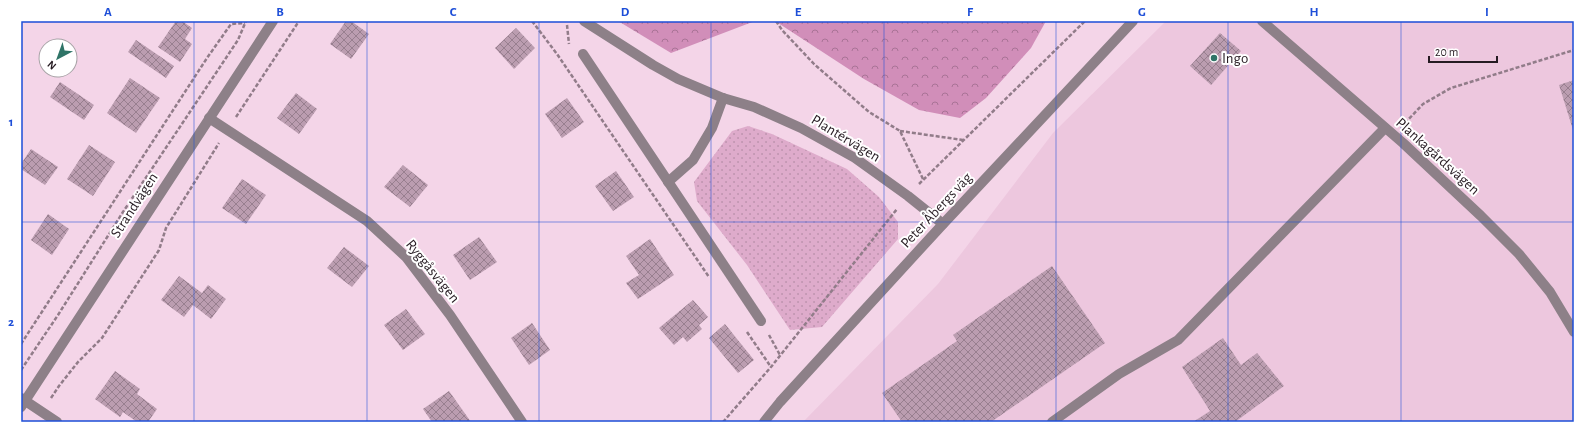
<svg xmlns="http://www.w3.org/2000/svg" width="1595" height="443" font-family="'Alegreya Sans',sans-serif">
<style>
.built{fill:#edc7de}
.grass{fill:url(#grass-dots)}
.forest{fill:url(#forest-crowns)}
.building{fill:url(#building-cross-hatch)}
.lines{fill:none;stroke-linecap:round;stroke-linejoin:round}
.path{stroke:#917c89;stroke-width:2.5;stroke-dasharray:4 2;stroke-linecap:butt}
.minor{stroke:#8d8088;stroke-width:10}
.grid{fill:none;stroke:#1d4ed8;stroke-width:1;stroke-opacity:0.55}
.poi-dot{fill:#2f7467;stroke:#fff;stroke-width:1.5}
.labels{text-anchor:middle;stroke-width:4;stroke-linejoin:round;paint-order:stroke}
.poi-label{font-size:15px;fill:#261b22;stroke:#fff;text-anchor:start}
.street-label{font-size:15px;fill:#261b22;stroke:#fff}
.neatline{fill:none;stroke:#1d4ed8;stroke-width:1.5}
.grid-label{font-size:13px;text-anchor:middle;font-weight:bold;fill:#1d4ed8}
</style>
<defs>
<pattern id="grass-dots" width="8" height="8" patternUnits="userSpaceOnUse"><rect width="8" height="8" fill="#deabcb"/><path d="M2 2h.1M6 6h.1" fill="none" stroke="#be93ae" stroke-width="1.8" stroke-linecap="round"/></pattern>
<pattern id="forest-crowns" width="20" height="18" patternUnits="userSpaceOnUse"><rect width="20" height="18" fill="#d18eb9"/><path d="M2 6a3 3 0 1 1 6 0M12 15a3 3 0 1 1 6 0" fill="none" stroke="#a97396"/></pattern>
<pattern id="building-cross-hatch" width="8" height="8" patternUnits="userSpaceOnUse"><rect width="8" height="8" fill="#bb9db0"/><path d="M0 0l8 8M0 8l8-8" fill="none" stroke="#987f8f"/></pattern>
</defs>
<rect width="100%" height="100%" fill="#f4d5e8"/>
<!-- built -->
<path class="built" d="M1166,21H1574V422H803L938,284L1053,133Z"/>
<!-- grass -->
<path class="grass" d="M748,126L772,134L847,169L879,197L898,222V239L822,327L790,330L747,265L697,201L694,182L732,131Z"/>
<!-- forest -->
<g class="forest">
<path d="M618,21H755L671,53Z"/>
<path d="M775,21H1046L1031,48L986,98L960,118L919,110L864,79Z"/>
</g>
<!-- building -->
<g class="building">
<path d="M176,21H182L192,28L185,39L192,44L180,62L158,47Z"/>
<path d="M346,21H351L369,34L351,59L330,44Z"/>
<path d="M516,28L535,48L514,69L495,48Z"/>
<path d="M1220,33L1241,51L1211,85L1190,66Z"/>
<path d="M136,40L174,66L166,78L128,52Z"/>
<path d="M130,78L160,98L136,133L107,113Z"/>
<path d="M1574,80V133L1559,85Z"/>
<path d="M60,82L94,105L84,120L50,97Z"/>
<path d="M296,93L317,109L299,134L277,118Z"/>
<path d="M567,98L584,122L562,138L545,114Z"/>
<path d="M89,145L115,162L93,196L67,179Z"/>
<path d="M31,149L58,167L45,185L21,169V164Z"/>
<path d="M403,165L428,185L410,207L384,187Z"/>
<path d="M616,171L634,197L613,211L595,186Z"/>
<path d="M242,179L266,195L246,224L222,208Z"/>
<path d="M48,214L69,229L52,255L31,240Z"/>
<path d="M479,237L497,262L470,280L453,255Z"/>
<path d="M650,239L674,275L638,299L626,283L639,275L626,256Z"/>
<path d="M344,247L369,266L352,287L327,268Z"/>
<path d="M1052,266L1105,343L991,422H902L882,393L957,341L953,335Z"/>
<path d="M179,276L202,293L208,285L226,299L211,319L193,305L184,317L161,300Z"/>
<path d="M693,300L708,317L699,325L702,329L687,342L683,337L674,345L659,328Z"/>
<path d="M406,309L425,334L403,350L384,325Z"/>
<path d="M532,323L550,350L529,365L511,338Z"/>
<path d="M725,324L754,360L738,373L709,338Z"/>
<path d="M1223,338L1241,365L1257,353L1284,386L1235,422H1193L1210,411L1182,367Z"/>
<path d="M115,371L140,389L137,394L157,409L148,422H137L123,412L120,417L95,399Z"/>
<path d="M449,391L471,422H432L423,409Z"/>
</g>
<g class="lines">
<!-- path -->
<g class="path">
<path d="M532,21L557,54L709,277"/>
<path d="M776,21L782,30L814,64L869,112L900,131L923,179"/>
<path d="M567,25L569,44"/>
<path d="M236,117L299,21"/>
<path d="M1405,123L1423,104L1451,88L1574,50"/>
<path d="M900,131L963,140"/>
<path d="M919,184L1085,21"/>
<path d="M747,332L771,367"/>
<path d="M769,335L780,355"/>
<path d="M21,344L207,58L231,24L245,23"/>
<path d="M21,370L58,315L123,212L238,40L246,21"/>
<path d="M51,398L59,386L78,362L102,338L126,301L159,250L166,228L219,143"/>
<path d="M723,422L771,367L897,209"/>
</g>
<!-- minor -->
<g class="minor">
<path d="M584,21L653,65L678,79L723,98L754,107L801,128L855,158L908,196L943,224"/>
<path d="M1262,21L1403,143L1481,216L1519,254L1550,292L1574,332"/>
<path d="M583,54L761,321"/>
<path d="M209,118L367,221L406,257L450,315L522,422"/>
<path d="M668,182L693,160L712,128L723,98"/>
<path d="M21,398L57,422"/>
<path d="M21,407L273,21"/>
<path d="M764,422L780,402L943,224L1133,21"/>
<path d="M1052,422L1119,374L1178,340L1385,128"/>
</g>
</g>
<!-- grid -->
<path class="grid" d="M194,21V422M367,21V422M539,21V422M711,21V422M884,21V422M1056,21V422M1228,21V422M1401,21V422M21,222H1574"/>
<!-- markers -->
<circle class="poi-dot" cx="1214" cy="58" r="4"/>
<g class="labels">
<!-- poi labels -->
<g class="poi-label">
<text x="1222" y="63">Ingo</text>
</g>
<!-- street labels -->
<g class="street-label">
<text transform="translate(846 138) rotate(31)" y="5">Plantérvägen</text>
<text transform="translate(1438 156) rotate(42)" y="5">Plankagårdsvägen</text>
<text transform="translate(134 205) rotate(-57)" y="5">Strandvägen</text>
<text transform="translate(936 210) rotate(-47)" y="5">Peter Åbergs väg</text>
<text transform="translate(433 271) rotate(51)" y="5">Ryggåsvägen</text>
</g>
</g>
<!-- border -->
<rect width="1595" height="443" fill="none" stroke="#ffffff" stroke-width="44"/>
<!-- north arrow -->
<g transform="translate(58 58) rotate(221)"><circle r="19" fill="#ffffff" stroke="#a8a4a7"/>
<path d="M0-3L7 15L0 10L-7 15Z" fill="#2f7467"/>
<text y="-6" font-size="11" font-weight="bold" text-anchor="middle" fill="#261b22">N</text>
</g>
<!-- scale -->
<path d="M1429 56v6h68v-6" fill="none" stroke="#261b22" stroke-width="2"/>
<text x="1435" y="56" font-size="12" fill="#261b22" stroke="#ffffff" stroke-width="3" paint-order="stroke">20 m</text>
<rect x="22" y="22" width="1551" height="399" class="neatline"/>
<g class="grid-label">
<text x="108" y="16">A</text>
<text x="280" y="16">B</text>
<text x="453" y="16">C</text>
<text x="625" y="16">D</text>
<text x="798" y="16">E</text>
<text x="970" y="16">F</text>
<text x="1142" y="16">G</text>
<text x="1314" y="16">H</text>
<text x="1487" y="16">I</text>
<text x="11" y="126">1</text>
<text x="11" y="326">2</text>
</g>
</svg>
